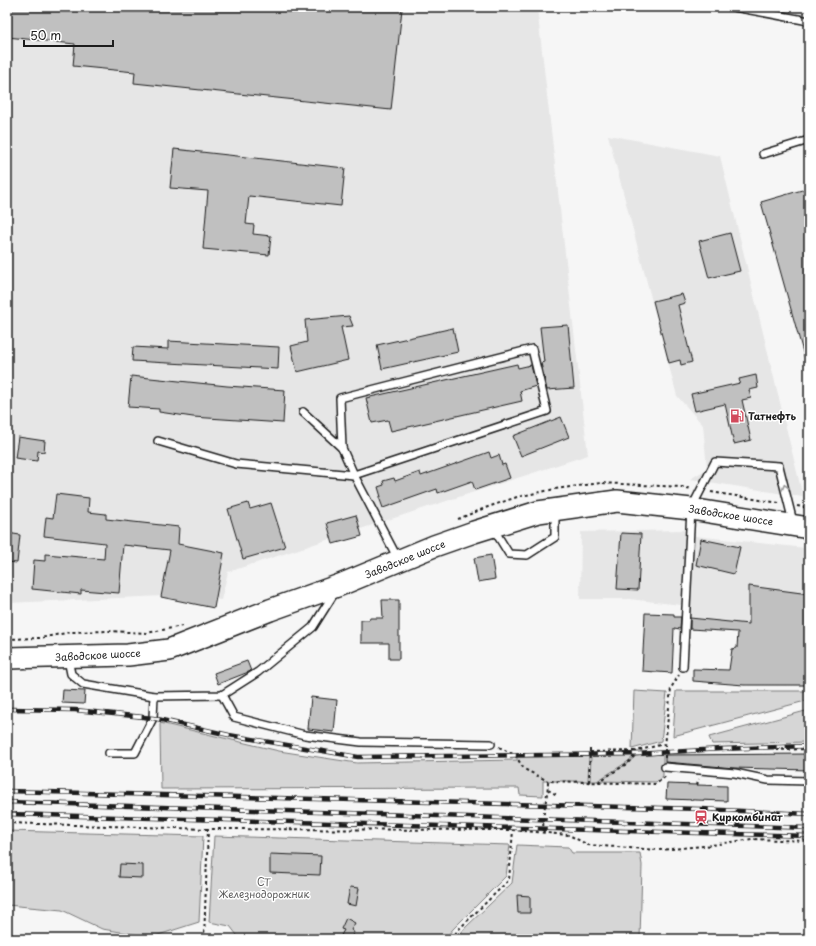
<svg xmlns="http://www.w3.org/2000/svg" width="816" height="946" font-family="'Playpen Sans',sans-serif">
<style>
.built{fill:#e6e6e6}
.green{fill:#d6d6d6;stroke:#797979}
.building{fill:#c0c0c0;stroke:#1c1c1c}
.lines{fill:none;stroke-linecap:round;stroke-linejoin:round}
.service-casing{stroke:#1c1c1c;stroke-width:10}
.primary-casing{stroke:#1c1c1c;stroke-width:24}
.path{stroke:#1c1c1c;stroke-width:2;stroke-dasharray:3 3;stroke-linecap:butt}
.service{stroke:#fff;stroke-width:7}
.primary{stroke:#fff;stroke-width:21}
.rail-casing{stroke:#1c1c1c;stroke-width:4.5}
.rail{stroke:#fff;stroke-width:3;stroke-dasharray:9;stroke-linecap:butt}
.oneway{stroke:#999}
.labels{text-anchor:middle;stroke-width:3;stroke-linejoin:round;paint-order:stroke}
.poi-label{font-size:10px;font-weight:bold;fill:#1c1c1c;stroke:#fff;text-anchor:start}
.street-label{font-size:10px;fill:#1c1c1c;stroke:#fff}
.park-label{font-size:10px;fill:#5d5d5d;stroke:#fff}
</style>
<rect width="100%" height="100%" fill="#f6f6f6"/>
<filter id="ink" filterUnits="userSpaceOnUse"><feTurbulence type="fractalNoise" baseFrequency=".025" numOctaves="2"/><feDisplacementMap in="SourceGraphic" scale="8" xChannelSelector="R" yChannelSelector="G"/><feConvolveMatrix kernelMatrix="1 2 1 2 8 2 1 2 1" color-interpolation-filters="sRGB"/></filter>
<g filter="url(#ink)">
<!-- built -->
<g class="built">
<path d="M7,7H537L588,455L228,572L221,600L186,595L7,603Z"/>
<path d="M608,135L720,156L803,497L690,479L707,469L703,425L677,396Z"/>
<path d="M688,530L681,605L629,599H580L581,532Z"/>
<path d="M695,536L806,548L809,556V686L744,685L749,624L687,618Z"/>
</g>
<!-- green -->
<g class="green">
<path d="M634,691L667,693L661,741L632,749Z"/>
<path d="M676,691H809V700L673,736Z"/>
<path d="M809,710V742L712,744L709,737Z"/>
<path d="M160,723L279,751L357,763L517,760V757L589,756L588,781H543V796L520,795L519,788L161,789Z"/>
<path d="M663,754V776L656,782L600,781L628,763L636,756Z"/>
<path d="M591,756H634L627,762L597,781H590Z"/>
<path d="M7,831L203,836L199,922L152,937L102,929L62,910L7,905Z"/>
<path d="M214,836L510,845L506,876L453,929L445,939H240L230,926L209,922Z"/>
<path d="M517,845L568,847L572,853H640L642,865L640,939H456L466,927L512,883Z"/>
</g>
<!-- building -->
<g class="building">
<path d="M7,7H380L402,9L391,110L134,83L135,72L73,66L75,44L7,37Z"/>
<path d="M174,149L345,168L341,206L249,196L246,224L254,225L253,234L271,236L269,255L203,249L208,191L170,188Z"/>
<path d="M809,188V362L806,363L761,202Z"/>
<path d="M730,233L740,271L709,278L699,241Z"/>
<path d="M682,294L685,303L678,305L692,362L681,365L680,360L669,363L653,301Z"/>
<path d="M349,316L353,326L341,327L348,360L297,372L291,346L307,342L305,320Z"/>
<path d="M568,325L574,388L547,390L541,363L544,362L540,327Z"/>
<path d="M453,328L458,352L382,369L377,345Z"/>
<path d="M168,341L279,347L278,369L132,361L133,347L168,349Z"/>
<path d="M517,364L518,368L531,365L536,386L520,391L522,401L391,431L388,420L372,423L366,398Z"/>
<path d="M756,375L758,388L749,390L751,398L742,400L751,440L734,444L725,404L695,411L691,394L740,383L739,379Z"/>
<path d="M131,376L227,386L285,390L283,423L193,417L159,412V409L128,407Z"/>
<path d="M561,417L569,437L521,456L513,436Z"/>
<path d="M18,437L45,441L44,452L38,451L37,461L15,458Z"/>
<path d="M489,452L491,458L499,455L502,465L505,464L510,478L475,490L472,481L438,493L437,489L383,508L379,497H381L378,487L384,485L383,481L394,478L395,481L420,472L421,476Z"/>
<path d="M56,494L89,498L88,512L106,514V519L179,527L178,544L224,553L214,608L161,597L170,550L123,545L119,593L81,590V594L32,589L34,560L45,561V554L104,559L105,543L44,536L46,517L53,518Z"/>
<path d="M248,503L250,509L271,503L285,547L243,559L228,509Z"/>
<path d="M356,515L362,536L333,544L327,523Z"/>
<path d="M7,533L20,535L17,563L7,562Z"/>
<path d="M621,533L641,534L638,590L617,589Z"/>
<path d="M701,539L740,547L734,574L696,565Z"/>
<path d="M491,555L495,579L478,582L474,558Z"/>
<path d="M749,586L809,594V685H744L693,681V669L729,670L732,649L737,648L738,632L690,629V618L749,624Z"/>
<path d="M382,600H399V659H389V643H361V620H369L370,618H383Z"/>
<path d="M645,613L674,614V617H681L680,629L674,628L672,673L642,671Z"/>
<path d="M247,661L251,671L218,684L214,673Z"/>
<path d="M63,690L85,691L84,704L62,703Z"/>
<path d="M311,697L337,700L334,732L308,729Z"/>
<path d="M809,754V770L734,768L665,762V755Z"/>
<path d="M667,784L727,786V801L666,799Z"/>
<path d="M270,854L321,856L320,875L270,873Z"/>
<path d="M120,864L143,865V878L119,877Z"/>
<path d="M350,887L359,888L356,906L347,904Z"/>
<path d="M517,895L530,896V913H518Z"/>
<path d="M346,918L355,923L351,930L354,932L351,939H339L344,930L341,929Z"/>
</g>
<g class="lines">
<!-- service casing -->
<g class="service-casing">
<g id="service">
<path d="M734,7L809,21"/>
<path d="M763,154L809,140"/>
<path d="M303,412L342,448L354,475L398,559"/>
<path d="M158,441L236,464L354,475L547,411L532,349L340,398L342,448"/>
<path d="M493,528L509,554L527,555L555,537V511"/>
<path d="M68,659L71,674L83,684L154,696L222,695L258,672L313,627L335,592"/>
<path d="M683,667L691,509L715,462L779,466L793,522"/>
<path d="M222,695L234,717L305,735L361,742L491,744"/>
<path d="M109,753H135L153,718L154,696"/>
<path d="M665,767L735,773L768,780L809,781"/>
</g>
</g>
<!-- primary casing -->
<g class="primary-casing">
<path id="primary" d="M7,658L128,655L169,650L270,610L340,585L434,546L474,532L538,512L617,501L691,509L809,528"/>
</g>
<!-- path -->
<g class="path">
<path d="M711,492L779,503"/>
<path d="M797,506L809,508"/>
<path d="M458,519L485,508L517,497L555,489L601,483L682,487L692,489"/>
<path d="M7,639L40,638L71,632L109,631L147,633L182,626"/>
<path d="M499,747L515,755L524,769L548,781"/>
<path d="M776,750L809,749"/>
<path d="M590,752L636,751"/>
<path d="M665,758V746L671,688L679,675"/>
<path d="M589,782L590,749"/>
<path d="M598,782L628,763L636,754V751L664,744"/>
<path d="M697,785L699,779"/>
<path d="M548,790L557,795"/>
<path d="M7,823L208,829"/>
<path d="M544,832C541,815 548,798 548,781L656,784L666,776"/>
<path d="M204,939L208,829L513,830L569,835L588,845L658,850L705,846L752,839L809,841"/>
<path d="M451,939L459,929L509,880L513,830"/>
</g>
<!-- service -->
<use href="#service" class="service"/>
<!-- primary -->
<use href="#primary" class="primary"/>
<!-- rail casing -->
<g class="rail-casing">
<g id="rail">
<path d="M7,709L75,710L153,718L229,735L358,757L636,754L721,749L809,746"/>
<path d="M7,791L701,809L809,814"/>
<path d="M7,802L809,828"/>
<path d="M7,814L809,836"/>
</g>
</g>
<!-- rail -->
<use href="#rail" class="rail"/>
</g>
<!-- one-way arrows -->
<defs><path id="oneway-chevron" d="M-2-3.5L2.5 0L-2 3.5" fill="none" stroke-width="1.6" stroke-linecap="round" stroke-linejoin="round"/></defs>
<use class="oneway" href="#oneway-chevron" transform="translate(785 487) rotate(-105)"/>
</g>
<!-- icons -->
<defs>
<g id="fuel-bare" transform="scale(1.08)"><path d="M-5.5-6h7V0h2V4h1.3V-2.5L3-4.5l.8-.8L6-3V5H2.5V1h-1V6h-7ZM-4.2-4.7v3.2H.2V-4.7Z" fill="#d1495b" stroke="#fff" stroke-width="2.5" paint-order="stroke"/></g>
<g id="station-bare" transform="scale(1.08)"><path d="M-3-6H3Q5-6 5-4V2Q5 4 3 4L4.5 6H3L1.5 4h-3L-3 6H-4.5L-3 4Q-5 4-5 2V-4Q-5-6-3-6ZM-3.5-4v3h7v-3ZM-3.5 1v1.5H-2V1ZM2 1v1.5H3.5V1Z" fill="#d1495b" stroke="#fff" stroke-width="2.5" paint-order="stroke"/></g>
</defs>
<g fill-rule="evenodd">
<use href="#fuel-bare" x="737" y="416"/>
<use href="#station-bare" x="701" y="817"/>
</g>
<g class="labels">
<!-- poi labels -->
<g class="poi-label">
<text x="748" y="420">Татнефть</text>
<text x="712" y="821">Киркомбинат</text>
</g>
<!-- street labels -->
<g class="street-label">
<text transform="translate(731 515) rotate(9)" y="4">Заводское шоссе</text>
<text transform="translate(405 559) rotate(-22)" y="4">Заводское шоссе</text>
<text transform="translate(98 655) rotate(-3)" y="4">Заводское шоссе</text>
</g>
<!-- park labels -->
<g class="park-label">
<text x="264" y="886">СТ<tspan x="264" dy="12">Железнодорожник</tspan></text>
</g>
</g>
<!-- margin -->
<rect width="816" height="946" fill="none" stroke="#fff" stroke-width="24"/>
<rect x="12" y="12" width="792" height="922" fill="none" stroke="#1c1c1c" stroke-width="1.5" filter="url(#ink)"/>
<!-- scale -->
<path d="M24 40v6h89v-6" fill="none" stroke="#1c1c1c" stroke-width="2"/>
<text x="30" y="40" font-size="12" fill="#1c1c1c" stroke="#ffffff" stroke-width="3" paint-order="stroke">50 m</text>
</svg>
